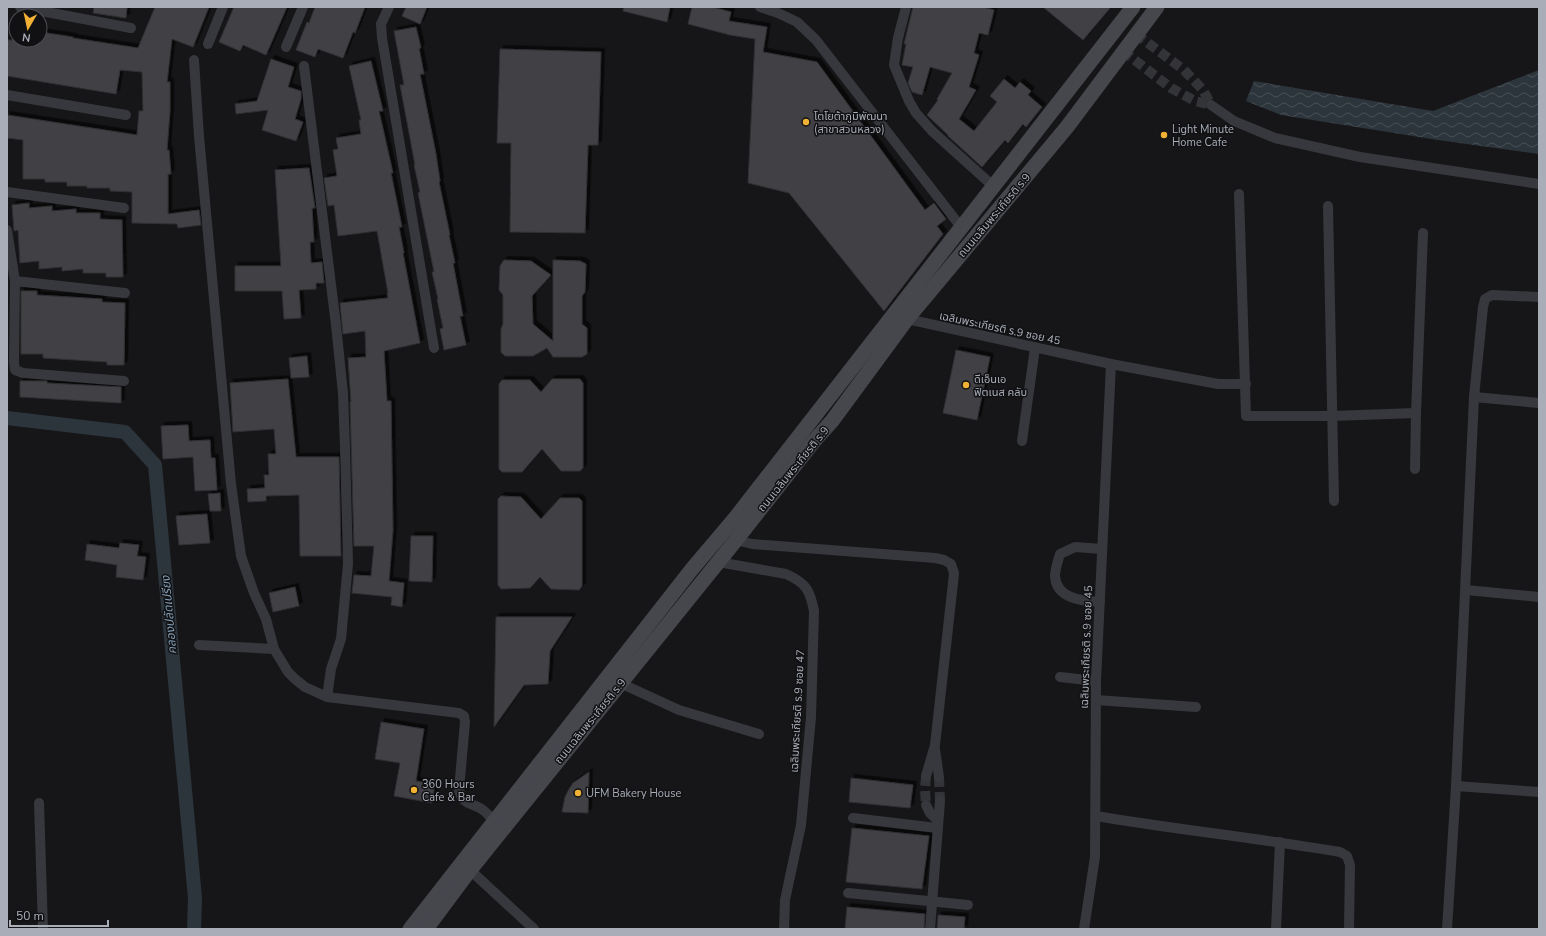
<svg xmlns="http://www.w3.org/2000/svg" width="1546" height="936" font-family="'Nunito Sans','Noto Sans Thai',sans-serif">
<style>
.water{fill:url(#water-waves)}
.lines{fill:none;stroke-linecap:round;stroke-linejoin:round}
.canal{stroke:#2c353c;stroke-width:14}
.building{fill:#404145;stroke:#303034;filter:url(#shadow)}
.minor-tunnel{stroke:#333438;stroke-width:10;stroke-dasharray:10 5;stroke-linecap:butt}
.minor{stroke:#37383d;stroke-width:10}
.secondary{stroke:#45474d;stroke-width:15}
.poi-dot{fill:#f2b134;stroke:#111113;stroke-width:1.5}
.labels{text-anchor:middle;stroke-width:3;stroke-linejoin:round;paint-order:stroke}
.poi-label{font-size:11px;fill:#a8adb8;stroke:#111113;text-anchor:start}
.street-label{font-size:11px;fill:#a8adb8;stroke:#111113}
.water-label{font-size:12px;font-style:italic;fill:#7f9bb3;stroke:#111113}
</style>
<defs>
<pattern id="water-waves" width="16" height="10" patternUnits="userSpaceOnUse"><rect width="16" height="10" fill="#2c353c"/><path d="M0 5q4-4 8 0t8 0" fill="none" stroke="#485056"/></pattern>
<filter id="shadow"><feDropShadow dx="3.5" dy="-3.5" stdDeviation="0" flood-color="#0009"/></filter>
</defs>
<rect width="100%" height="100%" fill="#161618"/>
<!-- water -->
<path class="water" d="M1539,70V154L1438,140L1281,115L1246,101L1254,81L1433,111Z"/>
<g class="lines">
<!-- canal -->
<path class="canal" d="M7,418L125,432L155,465L195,898L194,929"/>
</g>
<!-- building -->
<g class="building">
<path d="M94,7H127L126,18L93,13Z"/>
<path d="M155,7H209L193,47L172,39L167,82H170V111L167,150H169L171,174H168V214L199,210L201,225L178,228L177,224L132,223V192L110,191V188H87V186H67V182H45V179H23V140L7,138V115L137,135L139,111H143L142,72L120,70L116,94L7,76V40H40V32L73,37V38L138,48Z"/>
<path d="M234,7H287L266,55L243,45L240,51L219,42Z"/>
<path d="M315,7H365L355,33L353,32L343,58L318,49L315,57L296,50L307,22L309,23Z"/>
<path d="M406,7H427L420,24L402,16Z"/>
<path d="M624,7H670L667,22L623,11Z"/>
<path d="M692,7H712L731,12L729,21L767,27L763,52L817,62L925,210L934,203L946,219L937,226L943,234L884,311L789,193L748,183L755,39L730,35L688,24Z"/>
<path d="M913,7H986V8L994,10L988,35L979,33L974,53L979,55L969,87L976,90L959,119L974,131L997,102L990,96L1004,79L1015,88L1020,82L1031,91L1028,95L1042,107L1026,127L1023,124L1008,143L1005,140L982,167L948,136V135L927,115L938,100L937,99L952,73L930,67L922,95L912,92L908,83L913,67L902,65L906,44H904Z"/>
<path d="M1043,7H1111L1083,40Z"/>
<path d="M416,27L421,48H419L424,74H420L436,154L440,181L439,182L450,235H449L455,263H453L463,316H460L466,345L444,350L440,329L443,328L437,299H438L432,272H434L418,193L420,192L414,165H415L400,85H404L394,31Z"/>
<path d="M500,49L601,52L598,145H588L585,233L510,232L511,143H497Z"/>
<path d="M271,59L294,67L288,87L301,91V99L295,119L303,122L296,141L262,130L268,110L236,114L235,104L257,101Z"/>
<path d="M371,61L383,111H379L393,173H391L402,227H399L404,253H403L420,343L384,351L387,401H391L393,530L389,581L404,583L402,607L391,605L392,597L352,593L354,575L371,576L374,546H354L350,402H351L348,358L366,357L365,331L343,334L340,303L388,298L387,293H388L377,231L338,236L334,205L328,206L324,178L337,176L333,150L338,149L336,138L361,134L359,120H361L349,66Z"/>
<path d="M309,168L315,208H312L314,242H310L311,263L322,262L324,283H316V289L299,290L301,318L284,319L282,291H235V266H281L275,170Z"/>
<path d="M29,203V208L52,206V211L76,209V213H100V219L122,220L123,277H106V273H83V269L62,271V267L39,269V261L20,263L18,230L14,231L12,205Z"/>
<path d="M504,260L531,261L551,275L532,296L533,324L553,341V260L580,261L586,264L585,292L582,296V324L587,328V354L582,357H553L547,348L533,356H505L501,352V329L503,324V295L499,290L500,266Z"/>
<path d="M21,291H37V295L102,299V302L125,303L124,365H107V362L43,358V354H21Z"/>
<path d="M956,350L990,357L977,420L943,413Z"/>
<path d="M307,356L309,377L291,378L289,358Z"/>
<path d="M288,379L296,457H339L341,556H300L299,495L266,496V501L248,502L247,489L265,488L264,475H269L268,454H276L274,429L233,432L230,383Z"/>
<path d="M552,379H580L583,383V468L580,471H561L542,449L522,472H502L499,469V384L502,380H530L541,392Z"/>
<path d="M20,381H47V383L121,387V403L20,397Z"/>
<path d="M188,425L189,441L210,440L211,458H215L217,490L195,491L193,457L163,459L161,426Z"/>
<path d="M220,493L221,511H210L208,494Z"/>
<path d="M501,496L521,497L541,519L560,498H579L582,501V586L579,590L551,589L540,577L530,588L501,589L498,585V499Z"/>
<path d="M207,514L210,543L179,545L176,516Z"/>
<path d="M411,536H433L432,582L409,581Z"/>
<path d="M120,543L139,545L137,556L146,557L143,580L116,577L117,565L85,560L87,544L119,548Z"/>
<path d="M295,587L299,606L273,612L269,593Z"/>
<path d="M496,617H572L550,651L548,684L524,685L494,727Z"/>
<path d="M381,722L424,729L416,781L435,784L432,803L394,796L400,763L375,759Z"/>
<path d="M589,772L588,813L562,812L565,797L569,789L573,783Z"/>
<path d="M851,778L913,785L910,808L849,802Z"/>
<path d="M852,828L929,836L922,889L846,882Z"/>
<path d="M847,907L925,914L924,929H845Z"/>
<path d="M938,915L965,917L964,929H937Z"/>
</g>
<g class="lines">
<!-- minor-tunnel -->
<g class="minor-tunnel">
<path d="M1136,34L1184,70L1203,90L1211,105"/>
<path d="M1123,51L1171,88L1195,101L1211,105"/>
<path d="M926,776L925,789L926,805"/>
<path d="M939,777L940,801"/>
</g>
<!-- minor -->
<g class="minor">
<path d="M20,7L131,28"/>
<path d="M389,7L381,24L382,38L434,348"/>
<path d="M760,7L778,13L797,22L816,40L961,227"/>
<path d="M906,7L898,38L894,65L909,101L916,113L932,131L993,186"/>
<path d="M208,44L223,7"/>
<path d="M286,47L303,7"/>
<path d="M194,60L199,136L231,484L241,556L254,593L266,619L274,649L288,672L295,679L305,687L327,697L459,713L464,716L465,722L459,790C463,806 472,802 483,810C487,813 491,818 495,822"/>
<path d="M304,66L336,325L343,393L345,448L348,564L341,639L331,669L327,697"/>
<path d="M7,95L126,115"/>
<path d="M1211,105L1234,121L1275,138L1360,157L1539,184"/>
<path d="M7,192L124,208"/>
<path d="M1239,194L1246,416H1332L1416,413"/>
<path d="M1328,206L1334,501"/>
<path d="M7,230L15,281L14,362L15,370L23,373L124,381"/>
<path d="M15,281L125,293"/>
<path d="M907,319L1111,364L1218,384H1246"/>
<path d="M1474,397L1539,403"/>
<path d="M1022,441L1035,348"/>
<path d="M1415,469L1416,413L1423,233"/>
<path d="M736,540L752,544L935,558L944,560L951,564L954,573L953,583L935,745L926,776"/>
<path d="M718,562L786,574C806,583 810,590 814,611L811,717L801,825L785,900L784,929"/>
<path d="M1466,590L1539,597"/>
<path d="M1100,602C1083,601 1056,599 1055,576C1055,569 1058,561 1060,554L1075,547L1102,549"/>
<path d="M199,645L274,649"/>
<path d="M1060,677L1096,681"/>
<path d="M620,683L679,710L759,734"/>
<path d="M1096,700L1196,707"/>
<path d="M935,749L939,777"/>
<path d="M1456,786L1539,792"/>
<path d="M39,803L43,929"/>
<path d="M926,805L930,813L938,821"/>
<path d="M1096,816C1178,830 1259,838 1340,852L1347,856L1350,865L1349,929"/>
<path d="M853,818L937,828"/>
<path d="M470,870L534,929"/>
<path d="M848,893L968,905"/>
<path d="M930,929L940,801"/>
<path d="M1084,929L1095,857L1096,681L1111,364"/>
<path d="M1276,929L1280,842"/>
<path d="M1447,929L1456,786L1474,397L1483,307L1485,299L1492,295L1539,297"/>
</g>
<!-- secondary -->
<g class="secondary">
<path d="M410,929L692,569L736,517L1133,7"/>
<path d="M426,929L470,870L736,540L814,441L832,421L907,319L1067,127L1157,7"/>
</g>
</g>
<!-- markers -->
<g class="poi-dot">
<circle cx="806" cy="122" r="4"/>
<circle cx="1164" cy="135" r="4"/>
<circle cx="966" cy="385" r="4"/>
<circle cx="414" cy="790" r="4"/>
<circle cx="578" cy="793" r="4"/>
</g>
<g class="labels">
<!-- poi labels -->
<g class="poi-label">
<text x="814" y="120">โตโยต้าภูมิพัฒนา<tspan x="814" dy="13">(สาขาสวนหลวง)</tspan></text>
<text x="1172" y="133">Light Minute<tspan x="1172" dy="13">Home Cafe</tspan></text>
<text x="974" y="383">ดีเอ็นเอ<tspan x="974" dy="13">ฟิตเนส คลับ</tspan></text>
<text x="422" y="788">360 Hours<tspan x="422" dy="13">Cafe &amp; Bar</tspan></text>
<text x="586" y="797">UFM Bakery House</text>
</g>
<!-- street labels -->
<g class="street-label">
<text transform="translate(994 215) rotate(-50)" y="4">ถนนเฉลิมพระเกียรติ ร.9</text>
<text transform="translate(1000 328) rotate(12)" y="4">เฉลิมพระเกียรติ ร.9 ซอย 45</text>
<text transform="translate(793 469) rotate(-51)" y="4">ถนนเฉลิมพระเกียรติ ร.9</text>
<text transform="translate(1086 647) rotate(-88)" y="4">เฉลิมพระเกียรติ ร.9 ซอย 45</text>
<text transform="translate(797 711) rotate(-87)" y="4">เฉลิมพระเกียรติ ร.9 ซอย 47</text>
<text transform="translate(590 721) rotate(-51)" y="4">ถนนเฉลิมพระเกียรติ ร.9</text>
</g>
<!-- water labels -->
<g class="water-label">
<text transform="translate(169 615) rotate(-95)" y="4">คลองปลัดเปรียง</text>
</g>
</g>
<!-- border -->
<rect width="1546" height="936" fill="none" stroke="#a8adb8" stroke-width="16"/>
<!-- north arrow -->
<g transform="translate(28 28) rotate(189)"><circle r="19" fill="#111113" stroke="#4d4f55"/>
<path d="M0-3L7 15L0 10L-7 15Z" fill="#f2b134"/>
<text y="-6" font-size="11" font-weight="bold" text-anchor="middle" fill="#a8adb8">N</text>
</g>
<!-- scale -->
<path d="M10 920v6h98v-6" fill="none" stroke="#a8adb8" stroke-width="2"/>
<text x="16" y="920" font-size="12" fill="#a8adb8" stroke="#111113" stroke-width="3" paint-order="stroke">50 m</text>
</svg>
